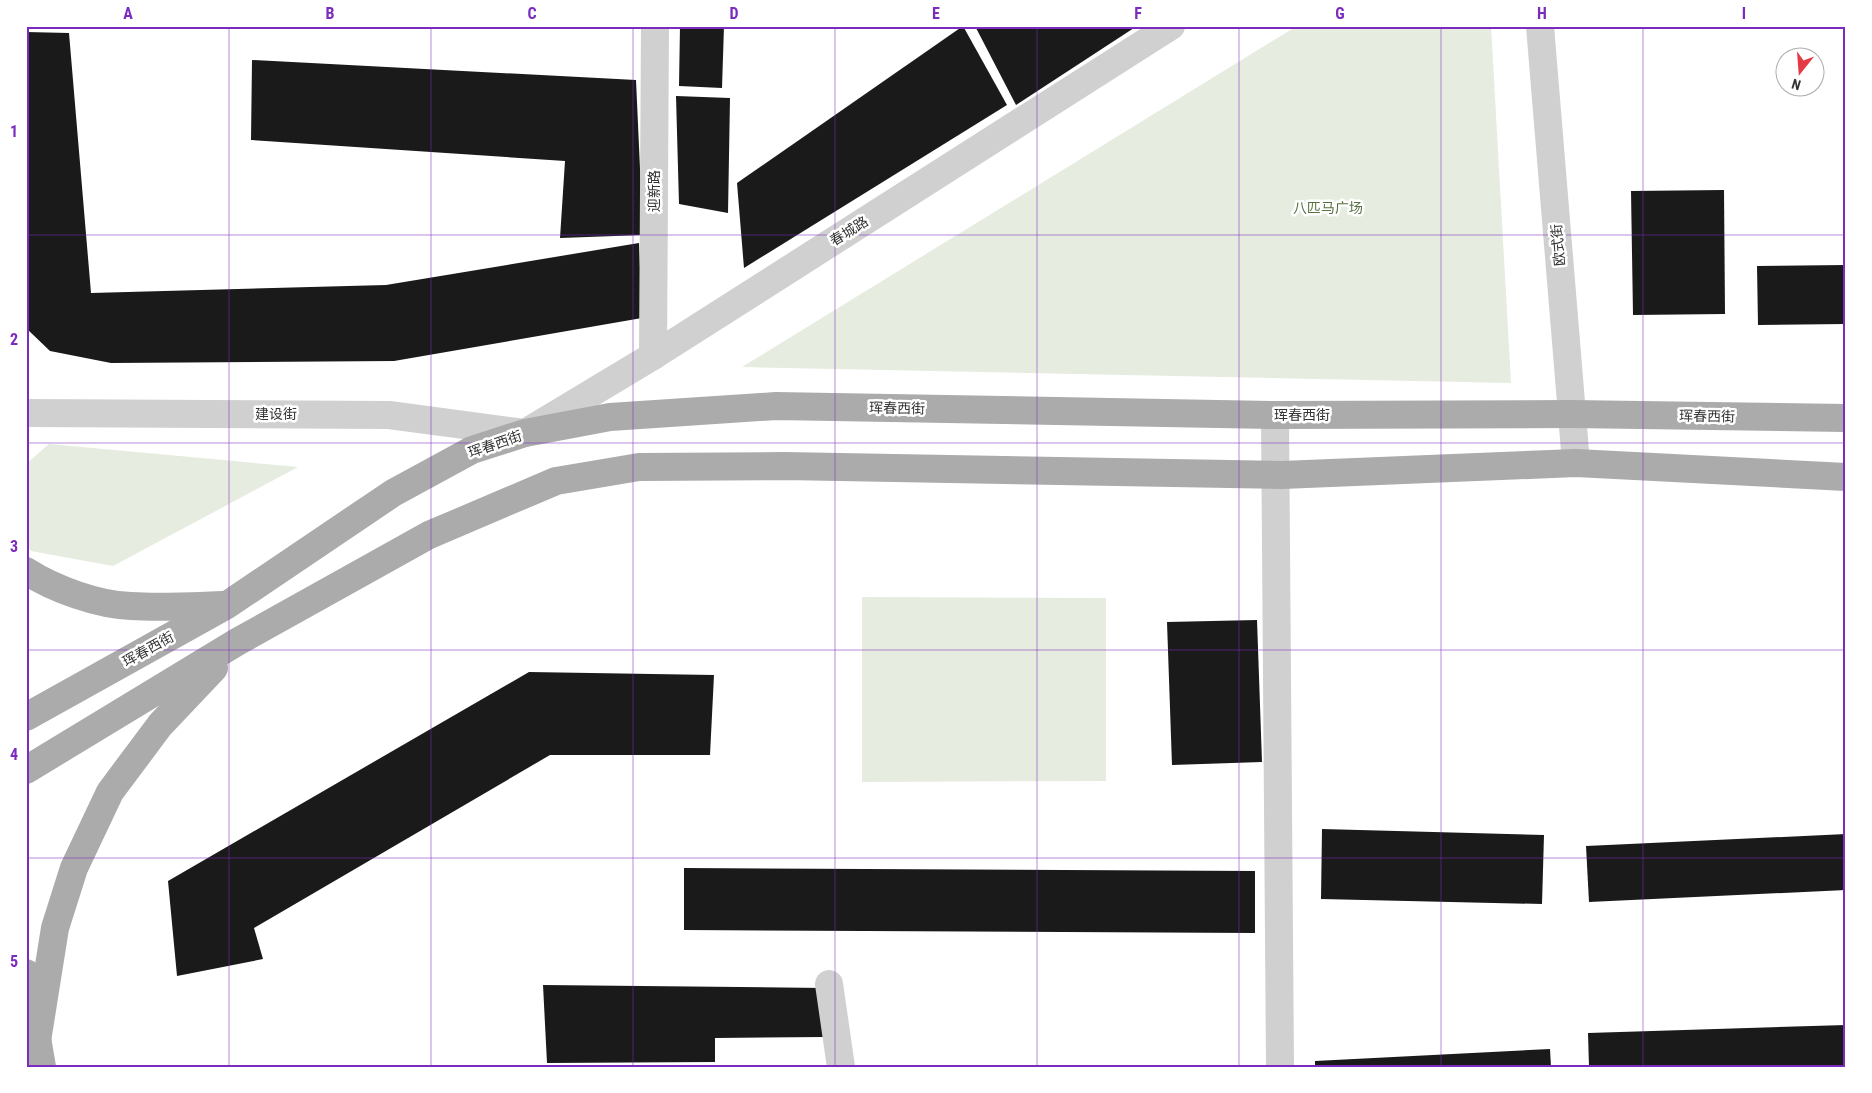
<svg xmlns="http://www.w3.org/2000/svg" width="1872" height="1093" font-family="'Roboto Condensed','Noto Sans SC',sans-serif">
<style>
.green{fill:#e6ecdf}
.building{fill:#1a1a1a}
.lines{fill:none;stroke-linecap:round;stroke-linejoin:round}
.minor{stroke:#d0d0d0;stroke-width:28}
.major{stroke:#ababab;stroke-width:28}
.grid{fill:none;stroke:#7b2cbf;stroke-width:1;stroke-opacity:0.55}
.labels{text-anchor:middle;stroke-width:5;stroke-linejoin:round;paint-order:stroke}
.street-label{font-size:14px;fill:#333;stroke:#fff}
.park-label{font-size:14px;fill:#56703f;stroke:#fff}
.neatline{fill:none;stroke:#7b2cbf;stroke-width:2}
.grid-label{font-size:16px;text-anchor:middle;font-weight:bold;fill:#7b2cbf}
</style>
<rect width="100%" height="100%" fill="#fff"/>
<!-- green -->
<g class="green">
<path d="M1297,26H1491L1511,383L742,367Z"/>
<path d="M49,444L298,467L113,566L31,551L26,545V464Z"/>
<path d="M862,597L1106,598V781L862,782Z"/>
</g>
<!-- building -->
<g class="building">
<path d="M680,26H724L722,88L679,86Z"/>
<path d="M963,26L1007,105L744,268L737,183Z"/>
<path d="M975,26H1137L1016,105Z"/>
<path d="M26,32L69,33L91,293L386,285L639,243L642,318L394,361L111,363L50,351L26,328Z"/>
<path d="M252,60L636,80L643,235L560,238L565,161L251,140Z"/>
<path d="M676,96L730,98L728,213L679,204Z"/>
<path d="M1724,190L1725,314L1633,315L1631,191Z"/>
<path d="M1846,265V324L1758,325L1757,266Z"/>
<path d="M1257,620L1262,762L1172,765L1167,622Z"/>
<path d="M529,672L714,675L710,755H550L254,928L263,959L177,976L168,881Z"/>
<path d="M1322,829L1544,835L1542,904L1321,899Z"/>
<path d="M1846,834V890L1589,902L1586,846Z"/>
<path d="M684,868L1255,871V933L684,930Z"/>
<path d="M543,985L824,988V1037L715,1038V1062L547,1063Z"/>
<path d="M1846,1025V1067H1589L1588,1033Z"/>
<path d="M1550,1049L1551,1067H1315V1061Z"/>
</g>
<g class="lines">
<!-- minor -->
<g class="minor">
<path d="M1540,26L1576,463"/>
<path d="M653,356L655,26"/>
<path d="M26,413L389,415L525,433L653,356L1171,26"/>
<path d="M1275,415L1280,1067"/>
<path d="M829,984L841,1067"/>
</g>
<!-- major -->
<g class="major">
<path d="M26,571C54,589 98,605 131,606C162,608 193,606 223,605"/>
<path d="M26,717L227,605L393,493L472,450L525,433L610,417L776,406L1275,415L1571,414L1846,418"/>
<path d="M26,770L237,642L429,535L556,481L639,467L784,466L1282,475L1576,463L1846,477"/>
<path d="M26,973L42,1067"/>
<path d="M37,1041L55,928L74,868L110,792L160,725L214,668"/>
</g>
</g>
<!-- grid -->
<path class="grid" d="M229,26V1067M431,26V1067M633,26V1067M835,26V1067M1037,26V1067M1239,26V1067M1441,26V1067M1643,26V1067M26,235H1846M26,443H1846M26,650H1846M26,858H1846"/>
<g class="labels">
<!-- street labels -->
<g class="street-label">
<text transform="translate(654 191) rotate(-90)" y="5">迎新路</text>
<text transform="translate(849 231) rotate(-32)" y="5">春城路</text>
<text transform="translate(1558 245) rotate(-95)" y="5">欧式街</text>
<text transform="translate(897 408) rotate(1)" y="5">珲春西街</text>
<text x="276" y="419">建设街</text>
<text x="1302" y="420">珲春西街</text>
<text transform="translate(1707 416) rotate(1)" y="5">珲春西街</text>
<text transform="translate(495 444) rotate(-19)" y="5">珲春西街</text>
<text transform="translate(148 649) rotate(-29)" y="5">珲春西街</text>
</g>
<!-- park labels -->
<g class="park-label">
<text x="1328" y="213">八匹马广场</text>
</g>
</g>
<!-- border -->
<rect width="1872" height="1093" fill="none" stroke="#ffffff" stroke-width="55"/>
<!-- north arrow -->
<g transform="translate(1800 72) rotate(197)"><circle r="24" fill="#ffffff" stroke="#adadad"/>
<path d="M0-4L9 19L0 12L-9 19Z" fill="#e63946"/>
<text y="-8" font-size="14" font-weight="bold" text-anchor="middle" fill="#333333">N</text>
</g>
<rect x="28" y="28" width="1816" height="1038" class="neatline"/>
<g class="grid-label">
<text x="128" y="19">A</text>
<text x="330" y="19">B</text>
<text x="532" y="19">C</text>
<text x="734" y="19">D</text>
<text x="936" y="19">E</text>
<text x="1138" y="19">F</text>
<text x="1340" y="19">G</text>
<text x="1542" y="19">H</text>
<text x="1744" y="19">I</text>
<text x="14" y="137">1</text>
<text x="14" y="345">2</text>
<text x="14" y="552">3</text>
<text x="14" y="760">4</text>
<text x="14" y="967">5</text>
</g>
</svg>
